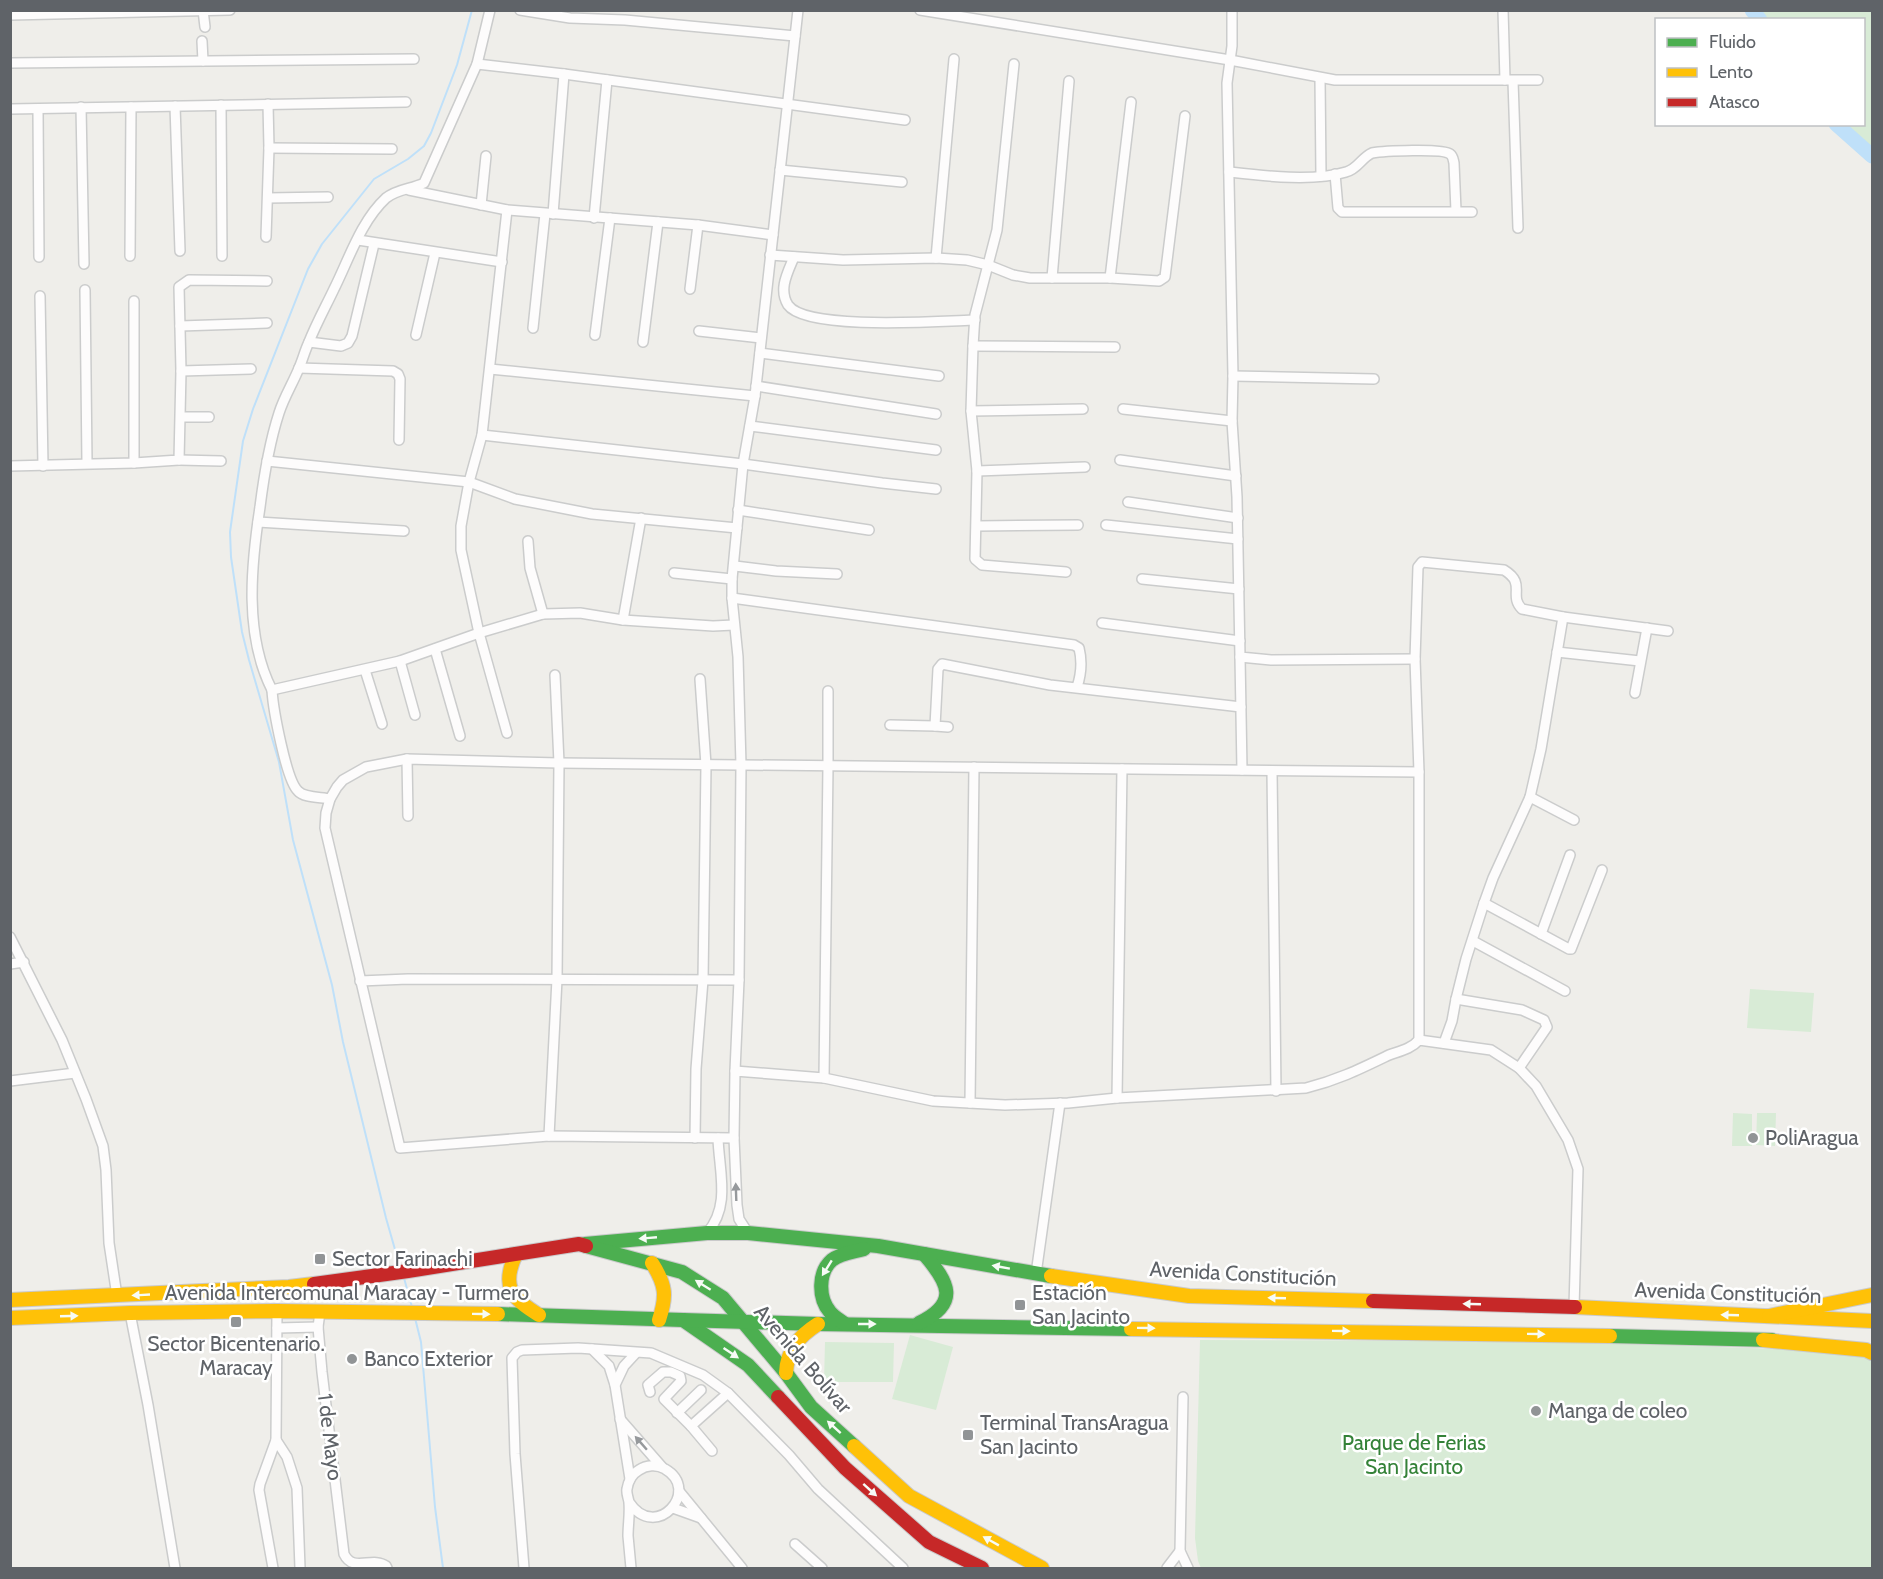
<svg xmlns="http://www.w3.org/2000/svg" width="1883" height="1579" font-family="Cabin,sans-serif">
<style>
.green{fill:#d8ebd6}
.lines{fill:none;stroke-linecap:round;stroke-linejoin:round}
.stream{stroke:#bfe0f9;stroke-width:2}
.river{stroke:#bfe0f9;stroke-width:15}
.street-casing{stroke:#cbcccc;stroke-width:12}
.fast-casing{stroke:#cacacb;stroke-width:16}
.slow-casing{stroke:#cacacb;stroke-width:16}
.jam-casing{stroke:#cacacb;stroke-width:16}
.street{stroke:#fdfcfc;stroke-width:9}
.fast{stroke:#4caf50;stroke-width:14}
.slow{stroke:#ffc107;stroke-width:14}
.jam{stroke:#c62828;stroke-width:14}
.oneway{fill:#96999c}
.oneway2{fill:#f6fbf6}
.poi-dot{fill:#919496;stroke:#fff;stroke-width:2}
.labels{text-anchor:middle;stroke-width:5;stroke-linejoin:round;paint-order:stroke}
.poi-label{font-size:21px;fill:#5f6368;stroke:#fff;text-anchor:start}
.street-label{font-size:21px;fill:#5f6368;stroke:#fff}
.park-label{font-size:21px;fill:#348238;stroke:#fff}
</style>
<rect width="100%" height="100%" fill="#efeeea"/>
<!-- green -->
<g class="green">
<path d="M1752,11H1872V156L1836,125L1864,124V20L1760,19Z"/>
<path d="M1750,989L1814,993L1811,1032L1747,1028Z"/>
<path d="M1733,1113L1752,1114V1146H1732Z"/>
<path d="M1757,1113H1776L1775,1146L1756,1145Z"/>
<path d="M910,1335L953,1347L936,1410L892,1399Z"/>
<path d="M1200,1340L1521,1341L1845,1351L1872,1355V1568H1201L1198,1561L1195,1538Z"/>
<path d="M825,1342L894,1343L893,1382H824Z"/>
</g>
<g class="lines">
<!-- stream -->
<g class="stream">
<path d="M400,1267L386,1218L343,1042L332,985L293,840L279,762L249,660L242,632L231,557L230,532L243,441L253,409L308,269L322,244L374,179L408,159L424,146L431,133L457,65L472,10"/>
<path d="M404,1278L412,1307"/>
<path d="M415,1318L421,1342L435,1507L443,1568"/>
</g>
<!-- river -->
<g class="river">
<path d="M1752,10L1760,20"/>
<path d="M1836,124L1872,156"/>
</g>
<!-- street casing -->
<g class="street-casing">
<g id="street">
<path d="M203,10L205,27"/>
<path d="M490,10L477,64L424,183C412,189 397,189 386,198C361,221 349,259 334,289C326,306 316,324 309,342C305,350 303,359 299,368C293,383 284,397 279,413C269,444 264,475 260,507C251,566 244,635 272,690L400,661L479,633L543,614L580,613L623,620L713,626L734,625"/>
<path d="M520,10L570,18L625,20L795,36"/>
<path d="M920,10L1230,60L1335,80H1538"/>
<path d="M1232,10V46L1227,83L1233,376L1232,421L1237,497L1240,657L1271,660L1415,659"/>
<path d="M1503,10L1505,80"/>
<path d="M10,15L230,10"/>
<path d="M202,41L203,61"/>
<path d="M10,63L414,59"/>
<path d="M477,64L564,74L905,120"/>
<path d="M1014,64L997,230L975,315L973,346L971,411L977,471L975,559L982,565L1066,572"/>
<path d="M1320,78L1321,176"/>
<path d="M1513,81L1518,228"/>
<path d="M221,105L222,256"/>
<path d="M175,106L180,251"/>
<path d="M81,107L84,264"/>
<path d="M10,109L406,102"/>
<path d="M38,110L39,257"/>
<path d="M269,148L392,149"/>
<path d="M780,170L902,182"/>
<path d="M1229,172C1264,176 1313,182 1346,172C1358,169 1361,158 1372,153C1383,151 1443,148 1450,154C1453,156 1453,159 1454,163L1456,211"/>
<path d="M1335,174L1338,208L1342,212H1472"/>
<path d="M409,190L507,210L698,225L773,235"/>
<path d="M268,198L328,197"/>
<path d="M481,205L486,156"/>
<path d="M553,214L564,74"/>
<path d="M594,218L607,80"/>
<path d="M266,237L269,148L268,104"/>
<path d="M358,240L502,262"/>
<path d="M770,255L843,260L936,258L967,260L988,265L1013,275L1030,278H1110L1159,281L1165,277L1185,116"/>
<path d="M130,256L131,107"/>
<path d="M794,257C788,272 778,289 788,305C806,331 942,321 975,320"/>
<path d="M936,258L954,59"/>
<path d="M1052,278L1069,81"/>
<path d="M1110,278L1131,102"/>
<path d="M690,289L698,225"/>
<path d="M85,290L87,463"/>
<path d="M40,296L43,466"/>
<path d="M180,326L267,323"/>
<path d="M533,328L545,214"/>
<path d="M699,331L761,338"/>
<path d="M416,335L435,253"/>
<path d="M595,335L610,218"/>
<path d="M309,342L341,346L348,343L352,336L374,244"/>
<path d="M643,342L658,222"/>
<path d="M973,346L1115,347"/>
<path d="M760,353L939,376"/>
<path d="M299,368L393,371L398,374L400,379L399,440"/>
<path d="M490,369L755,396"/>
<path d="M181,371L251,369"/>
<path d="M1233,376L1374,379"/>
<path d="M756,386L936,414"/>
<path d="M1123,409L1232,421"/>
<path d="M971,411L1083,409"/>
<path d="M181,417H209"/>
<path d="M750,426L936,450"/>
<path d="M482,435L743,464L882,483L936,489"/>
<path d="M179,460L221,461"/>
<path d="M1120,460L1236,476"/>
<path d="M267,461L469,482L515,499L592,514L737,528"/>
<path d="M134,463V301"/>
<path d="M10,466L134,463L179,460L181,371L179,287L189,280L267,281"/>
<path d="M977,471L1085,467"/>
<path d="M1128,502L1238,518"/>
<path d="M738,510L869,530"/>
<path d="M258,522L404,531"/>
<path d="M1106,525L1238,539"/>
<path d="M977,526L1078,525"/>
<path d="M528,541L530,568L543,614"/>
<path d="M735,566L776,571L837,574"/>
<path d="M674,573L732,579"/>
<path d="M1142,579L1239,589"/>
<path d="M732,598L1074,645L1079,648C1082,660 1081,675 1077,687"/>
<path d="M623,620L641,518"/>
<path d="M1102,623L1240,641"/>
<path d="M435,649L460,736"/>
<path d="M1557,652L1640,661"/>
<path d="M1240,657L1242,770"/>
<path d="M400,661L415,715"/>
<path d="M365,670L382,724"/>
<path d="M272,690C273,708 286,780 298,791C304,798 321,797 330,799"/>
<path d="M1635,693L1647,628"/>
<path d="M890,725L935,726"/>
<path d="M948,727L935,726L938,669L942,664L1050,685L1241,707"/>
<path d="M507,733L479,633L461,550V526L469,482L482,435L507,210"/>
<path d="M407,759L408,816"/>
<path d="M1272,771L1276,1091"/>
<path d="M1530,797L1574,820"/>
<path d="M1484,903L1569,949H1571L1602,870"/>
<path d="M1541,934L1570,855"/>
<path d="M10,937L62,1040L86,1099L103,1146L106,1170L109,1243L117,1296"/>
<path d="M1473,941L1565,991"/>
<path d="M10,964L24,962"/>
<path d="M360,981L408,979L739,980"/>
<path d="M1456,999L1522,1010L1544,1020L1547,1027L1519,1068"/>
<path d="M1419,1040V772L1415,659L1418,567L1422,562L1504,570C1527,584 1508,595 1522,609L1563,617L1668,631"/>
<path d="M1444,1043L1452,1021L1456,999L1466,959L1484,903L1493,878L1530,797L1541,749L1563,617"/>
<path d="M735,1071L739,980L741,765L738,657L732,598V579L743,464L755,396L798,10"/>
<path d="M824,1078L828,766V691"/>
<path d="M10,1081L75,1073"/>
<path d="M1117,1098L1122,769"/>
<path d="M970,1103L974,767"/>
<path d="M549,1136L557,979L559,763L555,675"/>
<path d="M695,1138L696,1069L703,980L706,765L700,679"/>
<path d="M734,1138L549,1136L400,1148L325,828L326,813L330,799L337,787L343,780L366,767L407,759L559,763L1419,772"/>
<path d="M707,1233C731,1206 719,1171 718,1138"/>
<path d="M748,1233L739,1219L737,1205L734,1138L735,1071L824,1078L933,1101L1005,1105L1068,1103L1117,1098L1306,1088C1338,1080 1360,1069 1389,1055C1400,1051 1411,1049 1419,1040L1491,1050L1519,1068L1536,1086L1568,1140L1578,1169L1574,1307"/>
<path d="M1036,1274L1060,1103"/>
<path d="M320,1312L318,1327L322,1372L344,1554C353,1573 372,1556 386,1566L387,1568"/>
<path d="M130,1313L148,1405L175,1568"/>
<path d="M277,1328L318,1327"/>
<path d="M592,1349L609,1366L615,1385"/>
<path d="M650,1392L648,1385L663,1372H671L680,1376L681,1381L664,1399L691,1426"/>
<path d="M1183,1397L1180,1551L1188,1568"/>
<path d="M677,1413L701,1390"/>
<path d="M620,1419L662,1467"/>
<path d="M276,1440L287,1457L297,1488L300,1568"/>
<path d="M712,1451L691,1426L728,1393"/>
<path d="M630,1479L615,1385L624,1366L636,1353"/>
<path d="M679,1491L742,1568"/>
<path d="M629,1502C656,1543 702,1490 665,1469C657,1464 646,1465 639,1470C632,1474 628,1482 627,1489C626,1494 629,1499 629,1503C630,1514 628,1525 628,1536C629,1547 630,1558 631,1568"/>
<path d="M673,1508L701,1518"/>
<path d="M795,1544L822,1568"/>
<path d="M273,1568L259,1490L260,1484L276,1440L277,1311"/>
<path d="M524,1568L515,1454L512,1358L517,1352L522,1350L578,1348L651,1353L703,1375L728,1393L789,1455L818,1489L903,1568"/>
<path d="M1167,1568L1180,1551"/>
</g>
</g>
<!-- fast casing -->
<g class="fast-casing">
<g id="fast">
<path d="M585,1244L707,1233H748L878,1246L1051,1276"/>
<path d="M586,1246L682,1272L723,1298L786,1373L811,1407L854,1446"/>
<path d="M498,1314L683,1320L748,1365L778,1397"/>
<path d="M683,1320L818,1324L1131,1329"/>
<path d="M919,1323C960,1303 949,1283 924,1254"/>
<path d="M845,1324C840,1320 834,1317 830,1312C818,1298 818,1272 832,1260C841,1253 854,1252 864,1249"/>
<path d="M1610,1336L1772,1340"/>
</g>
</g>
<!-- slow casing -->
<g class="slow-casing">
<g id="slow">
<path d="M516,1254C501,1286 511,1298 539,1315"/>
<path d="M652,1263C666,1285 667,1296 659,1320"/>
<path d="M1051,1276L1189,1296L1373,1301"/>
<path d="M10,1300L289,1287L314,1284"/>
<path d="M1575,1307L1872,1321"/>
<path d="M1769,1316L1872,1295"/>
<path d="M10,1318L130,1313L277,1311L498,1314"/>
<path d="M1131,1329L1610,1336"/>
<path d="M1763,1340L1866,1350L1872,1353"/>
<path d="M786,1373C787,1350 799,1336 818,1324"/>
<path d="M854,1446L909,1496L1042,1568"/>
</g>
</g>
<!-- jam casing -->
<g class="jam-casing">
<g id="jam">
<path d="M314,1284L408,1271L579,1244L586,1246"/>
<path d="M1373,1301L1575,1307"/>
<path d="M778,1397L845,1468L929,1542L982,1568"/>
</g>
</g>
<!-- street -->
<use href="#street" class="street"/>
<!-- fast -->
<use href="#fast" class="fast"/>
<!-- slow -->
<use href="#slow" class="slow"/>
<!-- jam -->
<use href="#jam" class="jam"/>
</g>
<!-- one-way arrows -->
<defs><path id="oneway-solid" d="M-6-.8H1V-3.2L6.5 0L1 3.2V.8H-6Z" transform="scale(1.5)"/></defs>
<g class="oneway">
<use href="#oneway-solid" transform="translate(736 1192) rotate(-92)"/>
<use href="#oneway-solid" transform="translate(641 1443) rotate(-131)"/>
</g>
<g class="oneway2">
<use href="#oneway-solid" transform="translate(648 1238) rotate(175)"/>
<use href="#oneway-solid" transform="translate(1001 1267) rotate(-170)"/>
<use href="#oneway-solid" transform="translate(827 1268) rotate(122)"/>
<use href="#oneway-solid" transform="translate(703 1285) rotate(-148)"/>
<use href="#oneway-solid" transform="translate(141 1295) rotate(177)"/>
<use href="#oneway-solid" transform="translate(1277 1298) rotate(-178)"/>
<use href="#oneway-solid" transform="translate(1472 1304) rotate(-178)"/>
<use href="#oneway-solid" transform="translate(481 1314) rotate(1)"/>
<use href="#oneway-solid" transform="translate(1730 1315) rotate(-178)"/>
<use href="#oneway-solid" transform="translate(69 1316) rotate(-2)"/>
<use href="#oneway-solid" transform="translate(867 1324)"/>
<use href="#oneway-solid" transform="translate(1146 1328) rotate(1)"/>
<use href="#oneway-solid" transform="translate(1341 1331) rotate(1)"/>
<use href="#oneway-solid" transform="translate(1536 1334) rotate(1)"/>
<use href="#oneway-solid" transform="translate(731 1353) rotate(34)"/>
<use href="#oneway-solid" transform="translate(834 1427) rotate(-138)"/>
<use href="#oneway-solid" transform="translate(870 1490) rotate(42)"/>
<use href="#oneway-solid" transform="translate(991 1541) rotate(-151)"/>
</g>
<!-- markers -->
<g class="poi-dot">
<circle cx="1753" cy="1138" r="6"/>
<rect x="314" y="1253" width="12" height="12" rx="3"/>
<rect x="1014" y="1299" width="12" height="12" rx="3"/>
<rect x="230" y="1316" width="12" height="12" rx="3"/>
<circle cx="352" cy="1359" r="6"/>
<circle cx="1536" cy="1411" r="6"/>
<rect x="962" y="1429" width="12" height="12" rx="3"/>
</g>
<g class="labels">
<!-- poi labels -->
<g class="poi-label">
<text x="1765" y="1145">PoliAragua</text>
<text x="332" y="1266">Sector Farinachi</text>
<text x="1032" y="1300">Estación<tspan x="1032" dy="24">San Jacinto</tspan></text>
<text x="236" y="1351" text-anchor="middle">Sector Bicentenario.<tspan x="236" dy="24">Maracay</tspan></text>
<text x="364" y="1366">Banco Exterior</text>
<text x="1548" y="1418">Manga de coleo</text>
<text x="980" y="1430">Terminal TransAragua<tspan x="980" dy="24">San Jacinto</tspan></text>
</g>
<!-- street labels -->
<g class="street-label">
<text transform="translate(1243 1274) rotate(3)" y="7">Avenida Constitución</text>
<text x="347" y="1300">Avenida Intercomunal Maracay - Turmero</text>
<text transform="translate(1728 1293) rotate(2)" y="7">Avenida Constitución</text>
<text transform="translate(803 1359) rotate(49)" y="7">Avenida Bolívar</text>
<text transform="translate(330 1437) rotate(83)" y="7">1 de Mayo</text>
</g>
<!-- park labels -->
<g class="park-label">
<text x="1414" y="1450">Parque de Ferias<tspan x="1414" dy="24">San Jacinto</tspan></text>
</g>
</g>
<!-- border -->
<rect width="1883" height="1579" fill="none" stroke="#5f6368" stroke-width="24"/>
<!-- legend -->
<rect x="1655" y="18" width="210" height="108" fill="#ffffff" stroke="#bfc1c3" stroke-width="1.5"/>
<rect x="1667" y="38" width="30" height="9" fill="#4caf50" stroke="#bfc1c3" stroke-width="1.5"/>
<text x="1709" y="48" font-size="18" fill="#5f6368">Fluido</text>
<rect x="1667" y="68" width="30" height="9" fill="#ffc107" stroke="#bfc1c3" stroke-width="1.5"/>
<text x="1709" y="78" font-size="18" fill="#5f6368">Lento</text>
<rect x="1667" y="98" width="30" height="9" fill="#c62828" stroke="#bfc1c3" stroke-width="1.5"/>
<text x="1709" y="108" font-size="18" fill="#5f6368">Atasco</text>
</svg>
